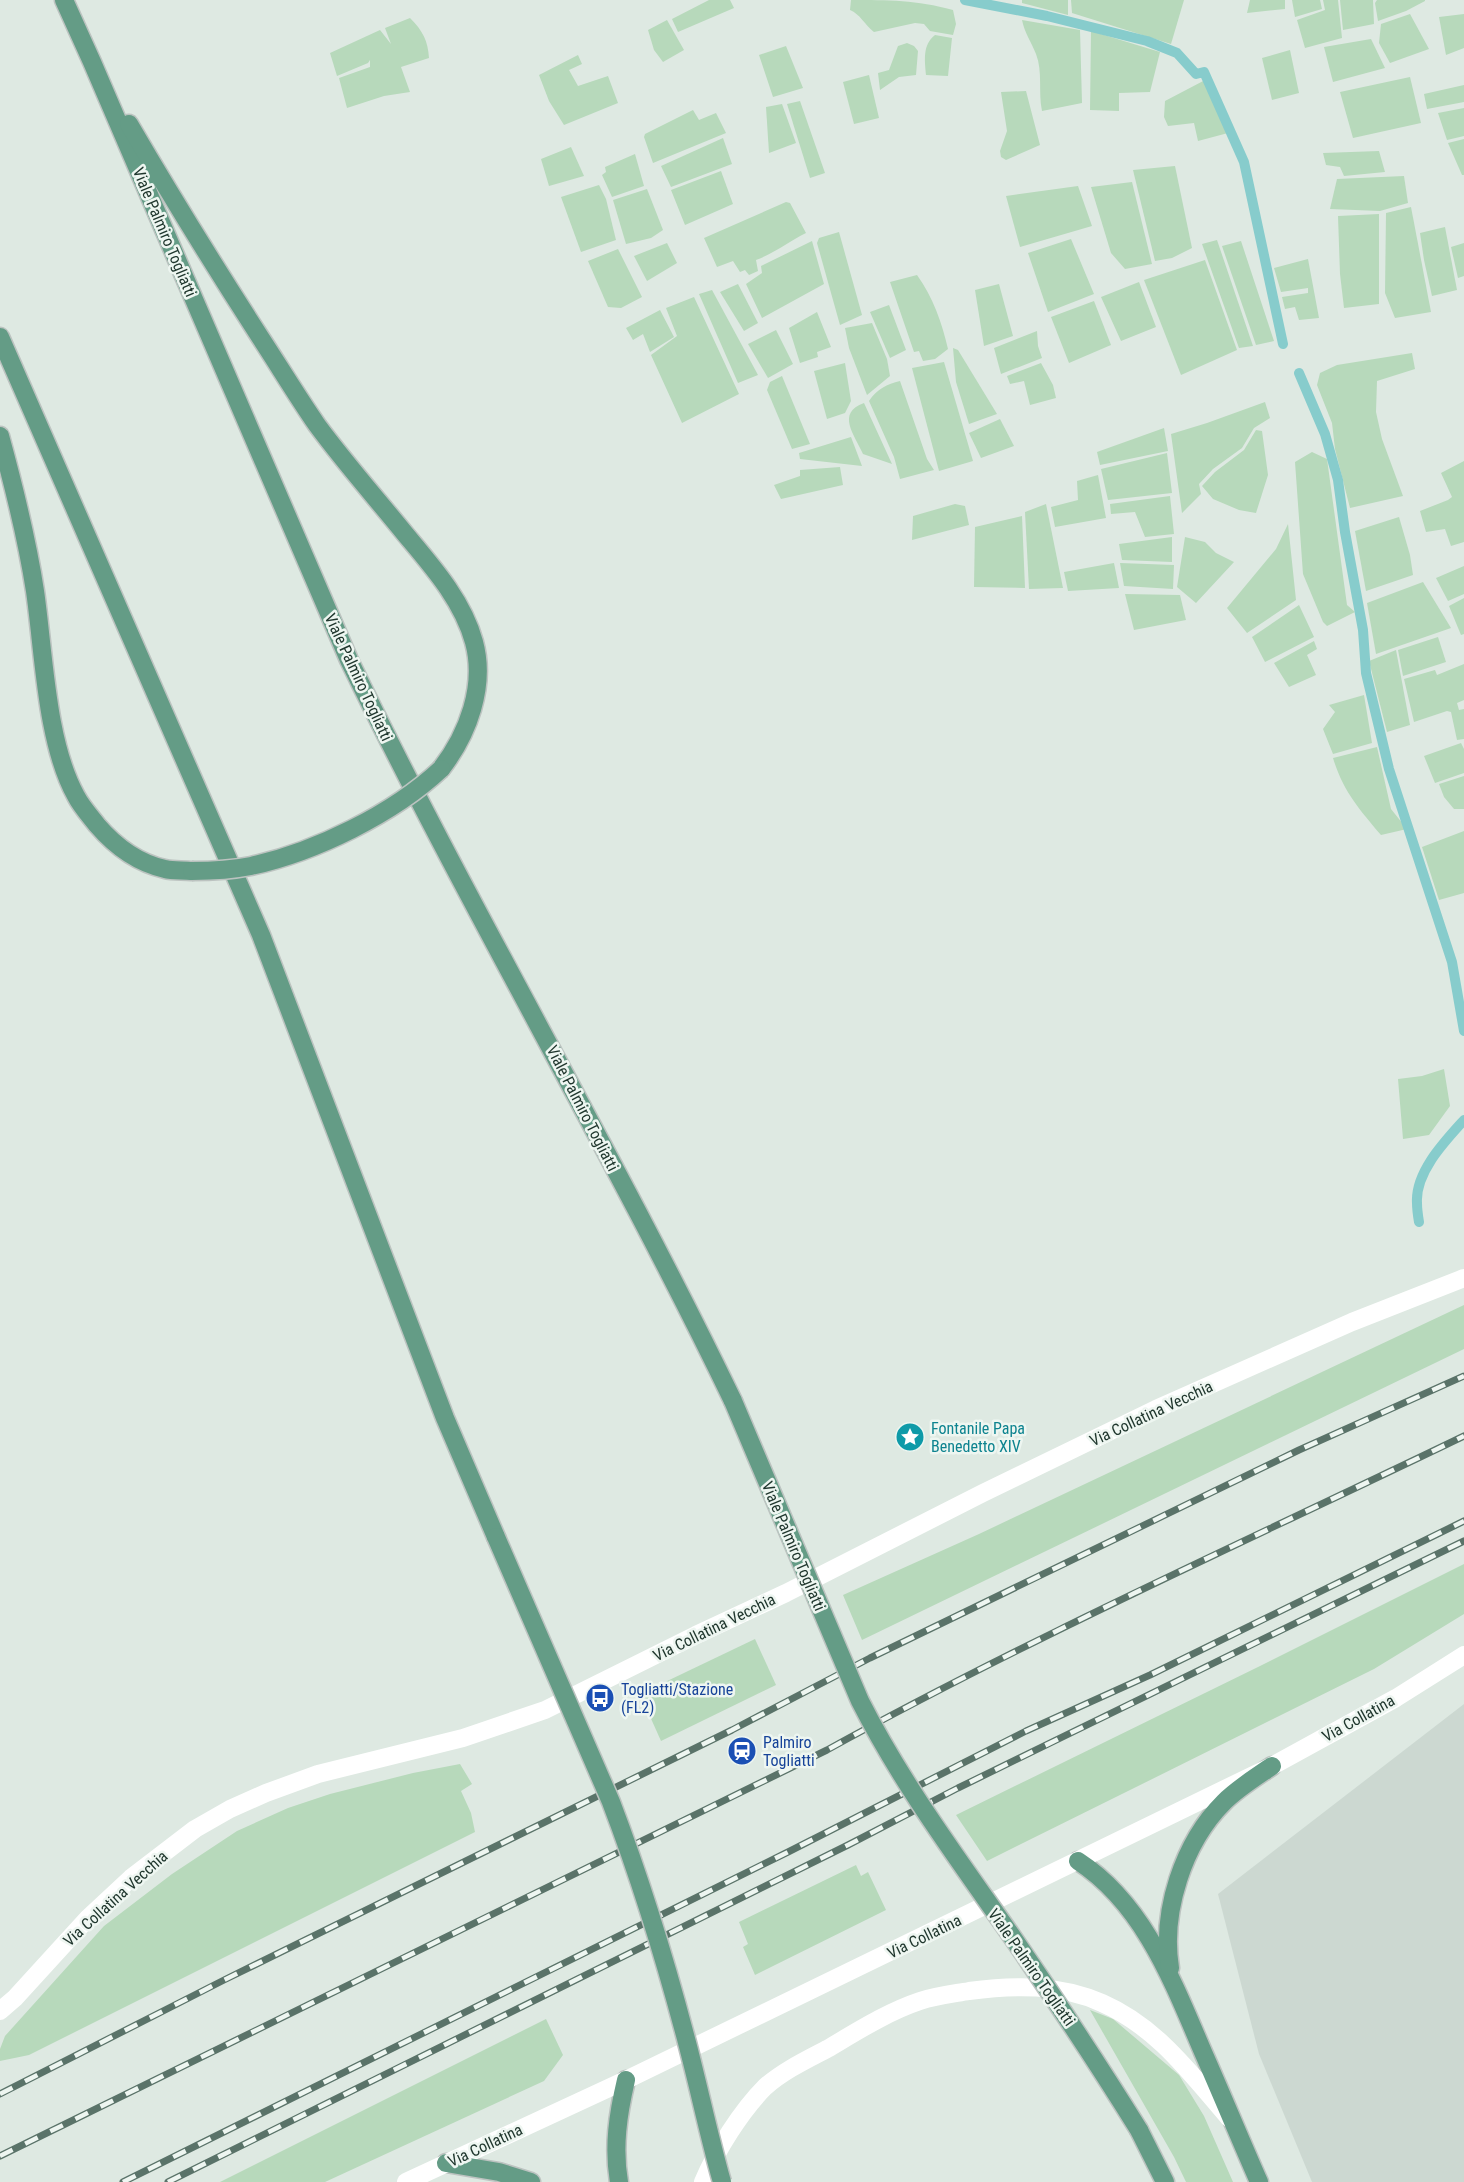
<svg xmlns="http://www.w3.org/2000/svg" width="1464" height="2182" font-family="'Roboto Condensed',sans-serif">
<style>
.built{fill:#ccd8d1}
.green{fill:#b7d9bb}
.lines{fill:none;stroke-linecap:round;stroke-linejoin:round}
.stream{stroke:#87cccc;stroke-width:10}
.primary-casing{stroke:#bcc3c0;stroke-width:21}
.minor{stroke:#fff;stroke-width:18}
.tertiary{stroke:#fff;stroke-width:18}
.primary{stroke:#649c86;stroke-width:18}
.rail-casing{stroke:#5a7369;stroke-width:7}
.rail{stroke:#eef6f1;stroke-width:4.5;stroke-dasharray:14;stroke-linecap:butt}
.primary-bridge-casing{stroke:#bcc3c0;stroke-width:21;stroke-linecap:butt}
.primary-bridge{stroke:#649c86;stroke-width:18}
.labels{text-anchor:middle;stroke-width:5;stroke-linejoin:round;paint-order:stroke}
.street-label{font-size:16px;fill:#20372e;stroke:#eef6f1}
.culture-label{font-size:16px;fill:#0d838f;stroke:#eef6f1;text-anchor:start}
.transit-label{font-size:16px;fill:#164399;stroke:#eef6f1;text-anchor:start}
</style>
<rect width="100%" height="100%" fill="#dee9e2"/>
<!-- built -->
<path class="built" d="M1464,1704V2182H1312L1259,2054L1218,1894Z"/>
<!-- green -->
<g class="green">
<path d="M709,0H730L734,8L678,32L672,19Z"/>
<path d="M851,0C889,0 916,0 953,10L956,24L953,35L930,31L924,24L915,23L874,32C865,25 860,14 850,10Z"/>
<path d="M1022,0H1068V15L1022,3Z"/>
<path d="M1071,0H1184L1171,44L1072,13Z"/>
<path d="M1250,0H1285V9L1247,13Z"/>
<path d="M1292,0H1320L1322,9L1295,17Z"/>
<path d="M1323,0H1338L1342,38L1305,48L1297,20L1325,10Z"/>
<path d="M1340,0H1373L1374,24L1343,30Z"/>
<path d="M1377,0H1425V1L1406,11L1378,21L1375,3Z"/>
<path d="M1410,14L1429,49L1390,63L1379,43L1381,24Z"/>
<path d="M1464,14V48L1446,55L1439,17Z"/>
<path d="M410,18C423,31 428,41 429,58L401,67L410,92L384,96L347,108L339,78L370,67V60L368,63L337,76L330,53L380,30L391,44L385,28Z"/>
<path d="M667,20L684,50L663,62L654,50L648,30Z"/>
<path d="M1022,20L1080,30L1082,103L1042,111C1038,92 1043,72 1036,54C1031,41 1025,34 1022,20Z"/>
<path d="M1091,31L1160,52L1150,92L1119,93V111L1090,110Z"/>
<path d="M935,35L952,38L948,76L926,75C925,61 922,45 935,35Z"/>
<path d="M1371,39L1385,68L1333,82L1324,47Z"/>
<path d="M907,43L914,46L918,51L916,75L899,77L880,90L878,73L889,70L898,46Z"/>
<path d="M786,46L803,88L773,97L759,55Z"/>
<path d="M1290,50L1299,93L1272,100L1262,58Z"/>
<path d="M578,55L582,64L569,70L578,86L608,76L618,103L564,125L549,101L539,75Z"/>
<path d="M869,75L879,118L854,124L843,82Z"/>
<path d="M1410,77L1421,123L1353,138L1340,92Z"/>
<path d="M1207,79L1228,133L1198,141L1194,123L1168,126L1164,117L1165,101Z"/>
<path d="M1464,85V102L1427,109L1424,94Z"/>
<path d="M1026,91L1040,145L1006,160L1001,157L1000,151L1007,131L1001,92Z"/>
<path d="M800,101L825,173L810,178L787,104Z"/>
<path d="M782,104L796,143L769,153L766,107Z"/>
<path d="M1464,108V136L1447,140L1438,113Z"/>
<path d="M693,110L699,120L716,113L726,133L653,163L644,137L645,134Z"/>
<path d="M723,138L732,164L671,187L661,166Z"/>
<path d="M1464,139V175H1462L1448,143Z"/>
<path d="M571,147L584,176L549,186L541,159Z"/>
<path d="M1379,151L1385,172L1344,176L1340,167L1326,165L1323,153Z"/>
<path d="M635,154L644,186L612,197L602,175L606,172L605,167Z"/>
<path d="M1175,166L1192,248L1172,258L1155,261L1133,170Z"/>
<path d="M721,171L733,204L685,225L671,190Z"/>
<path d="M1404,176L1408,203L1380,211L1330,209L1337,179Z"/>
<path d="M1132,182L1152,264L1125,269L1111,253L1091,187Z"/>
<path d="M599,185L606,199L616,240L581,252L561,197Z"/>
<path d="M1078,186L1092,226L1020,247L1006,196Z"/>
<path d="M647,189L663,230L651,238L626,244L613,200Z"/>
<path d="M786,202L790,203L806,233C788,242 775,253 756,260L758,271L749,275L745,270L740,272L733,261L717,267L704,238Z"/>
<path d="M1411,207L1431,312L1395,318L1385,293L1386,213Z"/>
<path d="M1379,214V304L1344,308L1340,274L1338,216Z"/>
<path d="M1445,227L1457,290L1432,296L1424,260L1420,233Z"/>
<path d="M839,232L862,315L840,325L817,243L819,238Z"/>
<path d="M1071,239L1094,294L1048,312L1028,253Z"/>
<path d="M1217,240L1253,346L1239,348L1202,244Z"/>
<path d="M812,241L824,284L762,318L746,284L762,273L761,266Z"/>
<path d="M1241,241L1274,341L1256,345L1222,246Z"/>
<path d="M667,243L677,263L647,281L634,256Z"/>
<path d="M1464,243V276L1458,278L1451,247Z"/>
<path d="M618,249L642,297L621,308L608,307L588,261Z"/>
<path d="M1308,259L1319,318L1299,320L1295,307L1285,309L1282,297L1308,293V288L1281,292L1274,268Z"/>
<path d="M1205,260L1237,350L1181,375L1144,280Z"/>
<path d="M917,275C933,297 942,323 948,349L935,359L923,361L919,351L914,352L890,282Z"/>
<path d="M1139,282L1156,327L1121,341L1101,297Z"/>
<path d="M738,284L758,323L744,331L720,292Z"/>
<path d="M999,284L1013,336L984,346L975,290Z"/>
<path d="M712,290L758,375L738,383L699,294Z"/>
<path d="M694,297L739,394L682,423L651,355L677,336L666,308Z"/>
<path d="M1094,301L1111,345L1069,363L1051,317Z"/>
<path d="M889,305L906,350L890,358L870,312Z"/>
<path d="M660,310L674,337L650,352L643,334L633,340L626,328Z"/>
<path d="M817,312L831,347L817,352L818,357L800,363L789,328Z"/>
<path d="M872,323L887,359L890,376L867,395L849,348L845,328Z"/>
<path d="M776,330L793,364L768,378L748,344Z"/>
<path d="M1037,331L1038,346L1042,358L1001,374L994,348Z"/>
<path d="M953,348L958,350L997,414L969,424L956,382Z"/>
<path d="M1412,353L1415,369L1377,381L1376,412L1382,439L1403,496L1350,508L1335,449L1332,423L1317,385L1320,373L1337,365Z"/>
<path d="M944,362L973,461L939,471L912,368Z"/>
<path d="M845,363L851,401L845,413L827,419L814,371Z"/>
<path d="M1041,363L1053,385L1056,398L1030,405L1024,381L1010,384L1007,376Z"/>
<path d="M782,376L810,444L792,449L767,390L770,382Z"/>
<path d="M900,381L927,459L934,470L900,479L894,457L869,401C877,389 887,384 900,381Z"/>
<path d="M1265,402L1270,418L1254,428L1242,448L1213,469L1199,484L1201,494L1182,513L1171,434L1207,423Z"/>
<path d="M864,403L892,464L863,454C854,434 836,413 864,403Z"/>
<path d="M1000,419L1014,446L981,458L969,433Z"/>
<path d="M1164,428L1168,451L1100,465L1097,452Z"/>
<path d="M1256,430L1262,431L1268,475L1256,513L1239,510L1213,499L1202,486L1215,472L1244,450Z"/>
<path d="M851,437L862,466L800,459L799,453Z"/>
<path d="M1312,452L1327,459L1347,605L1355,612L1327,626L1323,622L1303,574L1295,462Z"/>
<path d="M1167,453L1172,493L1108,500L1101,469Z"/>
<path d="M1464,461V542L1451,546L1445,529L1426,532L1420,511L1448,500L1452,497L1441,473Z"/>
<path d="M840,467L843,485L781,499L774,485L800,476V470Z"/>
<path d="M1098,475L1106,518L1055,527L1051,507L1078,500L1077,481Z"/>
<path d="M1170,496L1174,534L1145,537L1135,512L1111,514L1110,504Z"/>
<path d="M955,504L965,506L969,525L912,540L913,516Z"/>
<path d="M1046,504L1063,588L1029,589L1025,512Z"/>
<path d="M1022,516L1025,588L974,587L975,527Z"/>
<path d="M1399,517L1410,555L1413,575L1366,591L1355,531Z"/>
<path d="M1288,524L1296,600L1247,633L1227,608L1276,549Z"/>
<path d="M1172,537V562L1122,560L1119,544Z"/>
<path d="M1185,537L1205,542L1216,553L1234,562L1196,603L1177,587Z"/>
<path d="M1114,563L1119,588L1068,591L1064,572Z"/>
<path d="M1120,563L1174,565L1173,589L1124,586Z"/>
<path d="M1464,566V594L1448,601L1436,578Z"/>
<path d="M1423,582L1451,628L1376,654L1367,603Z"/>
<path d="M1125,594L1180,595L1186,620L1134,630Z"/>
<path d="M1464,598V634L1461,635L1449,606Z"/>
<path d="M1299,605L1314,637L1265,662L1252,637Z"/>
<path d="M1438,637L1446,662L1403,676L1398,650Z"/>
<path d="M1314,641L1317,649L1307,655L1316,675L1289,687L1274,663Z"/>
<path d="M1396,650L1410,725L1387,732L1369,661Z"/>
<path d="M1464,664V700L1457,703L1459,710L1464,709V739L1457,740L1451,712L1447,711L1414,722L1404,679L1435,670L1437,675Z"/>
<path d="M1364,695L1372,743L1333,754L1323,729L1335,712L1329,705Z"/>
<path d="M1461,743L1464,749V773L1435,783L1424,756Z"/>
<path d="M1377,747L1391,809L1407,829L1381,835C1359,809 1343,791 1333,758Z"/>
<path d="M1464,776V809H1454L1444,797L1439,784Z"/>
<path d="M1464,831V893L1439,900L1422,847Z"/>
<path d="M1444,1069L1450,1106L1429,1135L1403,1139L1398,1079L1422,1076Z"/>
<path d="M1464,1305V1349L862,1640L843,1595L979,1534Z"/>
<path d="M1464,1564V1614L1374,1669L987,1861L956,1815L1258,1667Z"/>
<path d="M755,1639L776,1685L661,1741L640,1694Z"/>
<path d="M460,1764L472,1784L461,1791L471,1813L475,1832L29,2055L0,2061V2049L5,2036L104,1926L172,1874L237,1831L288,1808L330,1794L413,1773Z"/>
<path d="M856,1865L861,1876L868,1872L886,1910L755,1975L743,1947L748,1944L739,1922Z"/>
<path d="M1090,2010L1113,2019L1179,2075L1204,2116L1233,2182H1186L1174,2157Z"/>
<path d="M546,2019L563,2055L544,2081L325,2182H220Z"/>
</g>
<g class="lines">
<!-- stream -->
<g class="stream">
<path d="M965,0L1047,16L1147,41L1177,53L1196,74L1204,72L1244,162L1283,344"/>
<path d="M1299,373L1325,434L1338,480L1345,532L1363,630L1366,673L1389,769L1452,962L1464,1031"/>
<path d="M1419,1222C1418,1216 1417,1209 1417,1203C1415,1172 1445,1141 1464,1120"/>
</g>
<!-- primary casing -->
<g class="primary-casing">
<g id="primary">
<path d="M64,0L92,62L349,660C470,910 612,1150 733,1401"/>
<path d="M129,124C171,196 215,267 260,337C279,366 297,396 317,425C345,463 376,498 406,535C432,566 463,601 474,642C486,686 468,734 441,769"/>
<path d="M0,337L261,935L445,1418L496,1537"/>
<path d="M0,436C14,487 27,539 35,591C44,653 46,742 76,796C81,806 90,816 97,825C115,846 138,863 165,869C173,871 183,870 192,871"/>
<path d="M1078,1861C1144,1904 1173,1982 1203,2052C1222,2095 1240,2139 1259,2182"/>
<path d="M1170,1968C1161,1912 1183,1843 1224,1802C1238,1788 1256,1777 1272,1766"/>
<path d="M1139,2130L1165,2182"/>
<path d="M446,2163L499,2172L531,2182"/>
<path d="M619,2182C613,2147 618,2114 626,2080"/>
</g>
</g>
<!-- minor -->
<path class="minor" d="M703,2182C716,2151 741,2111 765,2087C783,2071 806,2060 827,2049C856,2032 887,2012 920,2001C935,1996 952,1994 969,1991C1014,1985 1060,1984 1102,2003C1157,2027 1191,2074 1229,2118"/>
<!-- tertiary -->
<g class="tertiary">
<path d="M0,2011L15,1998L88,1918L131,1878L195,1829L230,1809L266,1793L318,1774L463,1738L545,1710L696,1635L786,1593L983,1493L1156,1409L1352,1322L1464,1278"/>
<path d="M406,2182L626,2080L1272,1766L1396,1698L1464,1655"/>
</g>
<!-- primary -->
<use href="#primary" class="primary"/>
<!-- rail casing -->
<g class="rail-casing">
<g id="rail">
<path d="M0,2094L224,1980L732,1730L870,1658L1299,1450L1464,1376"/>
<path d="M0,2156L827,1750C1034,1636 1251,1539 1464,1436"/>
<path d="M123,2182L790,1851L1026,1731L1150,1675L1464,1521"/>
<path d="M168,2182L848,1845L958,1788L1464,1541"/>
</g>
</g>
<!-- rail -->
<use href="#rail" class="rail"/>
<!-- primary-bridge casing -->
<g class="primary-bridge-casing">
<g id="primary-bridge">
<path d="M192,871C212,871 231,870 251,866C315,852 393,814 441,769"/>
<path d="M733,1401L860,1701C902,1784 958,1859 1011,1935C1055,1999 1098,2064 1139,2130"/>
<path d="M496,1537L611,1802C640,1878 664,1956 685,2035C698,2083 708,2133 722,2182"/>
</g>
</g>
<!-- primary-bridge -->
<use href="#primary-bridge" class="primary-bridge"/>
</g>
<!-- icons -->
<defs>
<g id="sight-disc" transform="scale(1.5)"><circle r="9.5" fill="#0f9aa8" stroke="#eef6f1"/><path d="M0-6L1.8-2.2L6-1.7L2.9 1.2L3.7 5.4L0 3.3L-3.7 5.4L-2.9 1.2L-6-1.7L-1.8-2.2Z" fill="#fff"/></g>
<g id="bus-disc" transform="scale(1.5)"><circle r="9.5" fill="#1a4fb4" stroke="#eef6f1"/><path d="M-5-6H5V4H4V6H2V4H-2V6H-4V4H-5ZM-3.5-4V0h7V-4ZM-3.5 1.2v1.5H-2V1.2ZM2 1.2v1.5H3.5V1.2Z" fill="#fff"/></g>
<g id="station-disc" transform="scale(1.5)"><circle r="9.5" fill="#1a4fb4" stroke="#eef6f1"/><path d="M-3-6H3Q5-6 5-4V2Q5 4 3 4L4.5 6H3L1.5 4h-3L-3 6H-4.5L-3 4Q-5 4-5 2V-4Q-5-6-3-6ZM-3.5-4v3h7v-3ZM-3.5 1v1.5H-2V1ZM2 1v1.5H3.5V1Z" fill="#fff"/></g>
</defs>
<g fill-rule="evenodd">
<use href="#sight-disc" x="910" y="1437"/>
<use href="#bus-disc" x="600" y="1698"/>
<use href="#station-disc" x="742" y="1751"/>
</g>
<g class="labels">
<!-- street labels -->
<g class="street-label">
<text transform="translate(165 232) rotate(67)" y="6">Viale Palmiro Togliatti</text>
<text transform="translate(359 677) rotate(65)" y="6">Viale Palmiro Togliatti</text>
<text transform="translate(583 1108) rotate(63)" y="6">Viale Palmiro Togliatti</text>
<text transform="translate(1151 1413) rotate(-25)" y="6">Via Collatina Vecchia</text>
<text transform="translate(794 1546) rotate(67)" y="6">Viale Palmiro Togliatti</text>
<text transform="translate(714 1627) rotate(-26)" y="6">Via Collatina Vecchia</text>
<text transform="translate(1358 1718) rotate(-29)" y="6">Via Collatina</text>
<text transform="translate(115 1898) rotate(-42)" y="6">Via Collatina Vecchia</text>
<text transform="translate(924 1936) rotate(-26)" y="6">Via Collatina</text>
<text transform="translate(1032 1967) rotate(55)" y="6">Viale Palmiro Togliatti</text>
<text transform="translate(485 2145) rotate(-25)" y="6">Via Collatina</text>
</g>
<!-- culture labels -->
<g class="culture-label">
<text x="931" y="1434">Fontanile Papa<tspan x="931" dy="18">Benedetto XIV</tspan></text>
</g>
<!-- transit labels -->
<g class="transit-label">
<text x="621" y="1695">Togliatti/Stazione<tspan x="621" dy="18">(FL2)</tspan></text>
<text x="763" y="1748">Palmiro<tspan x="763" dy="18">Togliatti</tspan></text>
</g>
</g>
</svg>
